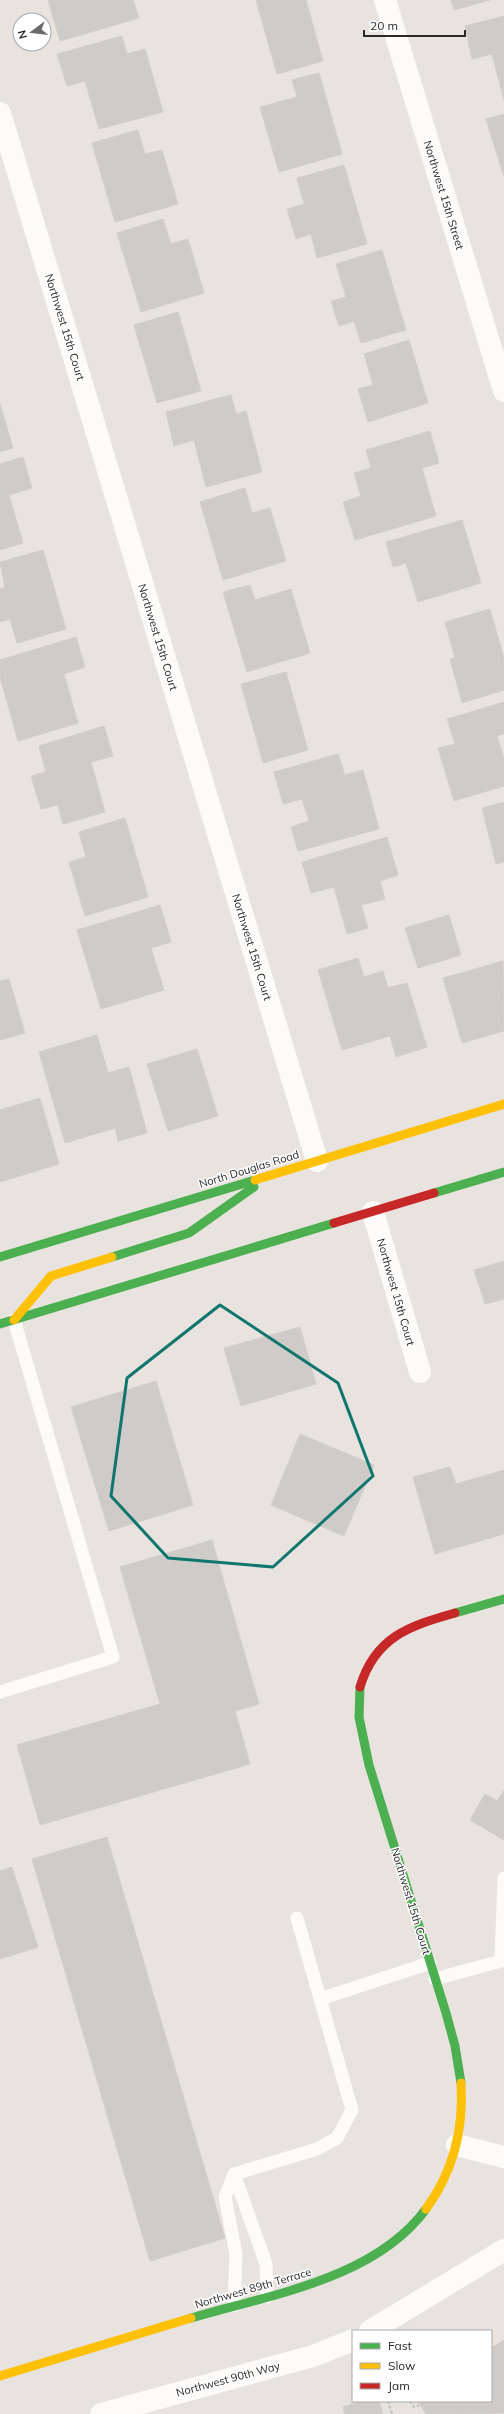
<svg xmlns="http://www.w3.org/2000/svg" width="504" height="2414" font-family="Mulish,sans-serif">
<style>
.building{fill:#cfcbc8;stroke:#d2cecb}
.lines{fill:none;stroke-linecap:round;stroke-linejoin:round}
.path{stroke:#c6c5c5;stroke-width:2.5;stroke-dasharray:3 2;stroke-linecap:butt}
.lane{stroke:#fcfbfa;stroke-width:13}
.street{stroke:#fcfbfa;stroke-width:22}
.fast{stroke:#4caf50;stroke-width:9}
.slow{stroke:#ffc107;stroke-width:9}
.jam{stroke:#c62828;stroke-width:9}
.marked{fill:none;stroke:#0f766e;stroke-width:3;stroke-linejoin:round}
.labels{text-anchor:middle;stroke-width:3;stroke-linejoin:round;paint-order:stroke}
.street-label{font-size:11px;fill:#292929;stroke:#fff}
</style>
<rect width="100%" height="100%" fill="#e8e3de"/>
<!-- building -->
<g class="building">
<path d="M48,0H133L139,18L60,41Z"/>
<path d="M256,0H306L323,61L277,74Z"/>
<path d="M451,0H490L454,10Z"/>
<path d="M504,16V100L492,54L472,59L465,26Z"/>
<path d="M122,36L127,54L145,49L163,112L99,129L85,81L67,86L57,54Z"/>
<path d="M319,73L342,154L279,172L260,107L297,97L292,80Z"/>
<path d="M504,114V177L486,119Z"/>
<path d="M138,130L145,154L162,150L178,204L115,222L92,143Z"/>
<path d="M344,165L367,244L317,258L311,234L296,239L287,209L304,204L297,178Z"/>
<path d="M163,219L171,244L188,239L204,293L141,312L117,233Z"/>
<path d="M382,250L406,330L361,343L354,321L339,326L331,301L346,297L336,264Z"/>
<path d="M178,312L201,391L157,403L134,325Z"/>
<path d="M409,340L428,403L368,422L358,389L373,385L364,354Z"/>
<path d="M231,395L236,414L246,411L262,472L206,487L194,440L174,446L166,412Z"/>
<path d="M0,404L13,448L0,452Z"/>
<path d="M430,431L439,463L422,468L436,516L355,540L343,502L361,496L354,473L371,468L366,450Z"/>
<path d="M23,457L32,488L9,495L23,543L0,550V464Z"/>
<path d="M245,488L252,513L270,508L286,561L223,580L200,502Z"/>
<path d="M462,520L481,583L418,602L406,563L393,567L386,542Z"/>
<path d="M43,550L66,629L17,643L10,619L0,622V589L5,587L0,562Z"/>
<path d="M250,585L255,600L291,589L310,653L247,672L223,592Z"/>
<path d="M490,609L504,658V690L462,703L450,659L455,658L445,622Z"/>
<path d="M76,637L85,667L64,674L78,723L18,741L0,677V660Z"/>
<path d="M286,672L308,750L263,763L241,684Z"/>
<path d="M504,702V734L497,736L504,759V786L454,801L438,748L455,744L447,719Z"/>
<path d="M104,726L113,756L91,762L105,812L63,824L58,805L41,809L31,776L46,772L39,746Z"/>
<path d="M338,754L345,775L363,770L379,829L298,851L291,827L309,821L302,799L283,804L274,772Z"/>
<path d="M504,802V862L496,864L482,808Z"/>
<path d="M125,818L148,897L85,916L69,862L86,857L79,832Z"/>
<path d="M387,837L398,875L380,881L385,899L361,905L368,928L347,934L334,887L311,893L302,862Z"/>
<path d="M160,905L171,942L151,948L164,990L101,1009L77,930Z"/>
<path d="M449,915L461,955L418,968L405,928Z"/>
<path d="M358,958L364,977L383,971L388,988L407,983L427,1047L396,1057L390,1036L342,1050L318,970Z"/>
<path d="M503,961L504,1031L462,1043L443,978Z"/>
<path d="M9,979L25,1033L0,1040V981Z"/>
<path d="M97,1035L108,1073L129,1067L147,1133L118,1141L115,1128L65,1143L39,1052Z"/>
<path d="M197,1049L218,1116L168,1131L147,1064Z"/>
<path d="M40,1098L59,1164L0,1182V1110Z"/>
<path d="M504,1261V1299L485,1304L474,1270Z"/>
<path d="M300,1327L316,1384L241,1406L224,1348Z"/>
<path d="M156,1381L193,1505L109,1531L71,1407Z"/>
<path d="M300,1434L374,1465L344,1536L271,1505Z"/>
<path d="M450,1467L456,1484L504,1470V1534L435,1554L413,1477Z"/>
<path d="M212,1540L259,1704L235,1711L250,1764L40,1825L17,1745L160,1704L120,1567Z"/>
<path d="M504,1790V1840L470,1820L485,1794L497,1801Z"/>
<path d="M107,1837L225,2238L150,2261L32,1859Z"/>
<path d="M12,1867L38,1947L0,1959V1871Z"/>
<path d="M504,2340V2413L426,2414L418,2401H491V2348Z"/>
<path d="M362,2401H379L383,2414H345L343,2407Z"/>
</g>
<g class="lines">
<!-- path -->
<g class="path">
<path d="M388,2401L392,2414"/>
<path d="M410,2401L414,2407L420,2405"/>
</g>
<!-- lane -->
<g class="lane">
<path d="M0,1692L113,1657L14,1320"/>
<path d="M435,1979L501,1961L504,1878"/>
<path d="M320,1999L430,1963"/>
<path d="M234,2174L225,2197L236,2254L234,2306"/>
<path d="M267,2297L266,2264L234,2174L317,2149L337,2138L352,2110L297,1918"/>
</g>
<!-- street -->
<g class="street">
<path d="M385,0L504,391"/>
<path d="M0,113L317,1161"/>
<path d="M373,1212L420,1372"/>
<path d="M457,2145L504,2157"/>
<path d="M370,2331L504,2250"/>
<path d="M101,2414L313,2356L353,2340"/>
</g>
<!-- fast -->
<g class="fast">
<path d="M434,1193L504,1172"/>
<path d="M0,1257L255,1180"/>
<path d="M112,1257L189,1233L254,1187"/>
<path d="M0,1324L334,1223"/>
<path d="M455,1613L504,1599"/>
<path d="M360,1687L359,1717L369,1765L446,2013L455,2046L461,2083"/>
<path d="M191,2318C269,2295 375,2279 426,2209"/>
</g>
<!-- slow -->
<g class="slow">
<path d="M255,1180L504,1104"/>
<path d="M14,1320L51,1276L112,1257"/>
<path d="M426,2209C453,2172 464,2129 461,2083"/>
<path d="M0,2376L191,2318"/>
</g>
<!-- jam -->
<g class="jam">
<path d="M334,1223L434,1193"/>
<path d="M360,1687C375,1637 409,1626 455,1613"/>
</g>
</g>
<!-- marked area -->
<path class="marked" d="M220,1305L338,1383L373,1476L273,1567L168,1558L111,1496L127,1378Z"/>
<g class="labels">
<!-- street labels -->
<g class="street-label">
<text transform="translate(444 195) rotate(73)" y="4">Northwest 15th Street</text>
<text transform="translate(65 327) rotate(73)" y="4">Northwest 15th Court</text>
<text transform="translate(158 637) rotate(73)" y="4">Northwest 15th Court</text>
<text transform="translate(252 947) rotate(73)" y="4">Northwest 15th Court</text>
<text transform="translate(249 1169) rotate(-17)" y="4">North Douglas Road</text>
<text transform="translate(396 1292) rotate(74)" y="4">Northwest 15th Court</text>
<text transform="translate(411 1901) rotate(73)" y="4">Northwest 15th Court</text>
<text transform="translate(253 2288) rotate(-16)" y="4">Northwest 89th Terrace</text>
<text transform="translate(228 2379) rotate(-15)" y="4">Northwest 90th Way</text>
</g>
</g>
<!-- legend -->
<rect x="352" y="2330" width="140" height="72" fill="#ffffff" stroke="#a9a9a9"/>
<rect x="360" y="2343" width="20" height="6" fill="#4caf50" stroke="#a9a9a9"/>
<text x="388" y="2350" font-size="12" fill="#292929">Fast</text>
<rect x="360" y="2363" width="20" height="6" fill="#ffc107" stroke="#a9a9a9"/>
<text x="388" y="2370" font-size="12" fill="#292929">Slow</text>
<rect x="360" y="2383" width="20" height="6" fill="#c62828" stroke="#a9a9a9"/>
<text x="388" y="2390" font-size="12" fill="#292929">Jam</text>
<!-- north arrow -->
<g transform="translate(32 32) rotate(255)"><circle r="19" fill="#ffffff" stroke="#a9a9a9"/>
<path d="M0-3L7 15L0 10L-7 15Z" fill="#6c6a68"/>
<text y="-6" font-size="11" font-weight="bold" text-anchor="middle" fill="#292929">N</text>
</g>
<!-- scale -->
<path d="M364 30v6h101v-6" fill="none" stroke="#292929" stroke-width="2"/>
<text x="370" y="30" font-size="12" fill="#292929" stroke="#ffffff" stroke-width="3" paint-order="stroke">20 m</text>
</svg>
